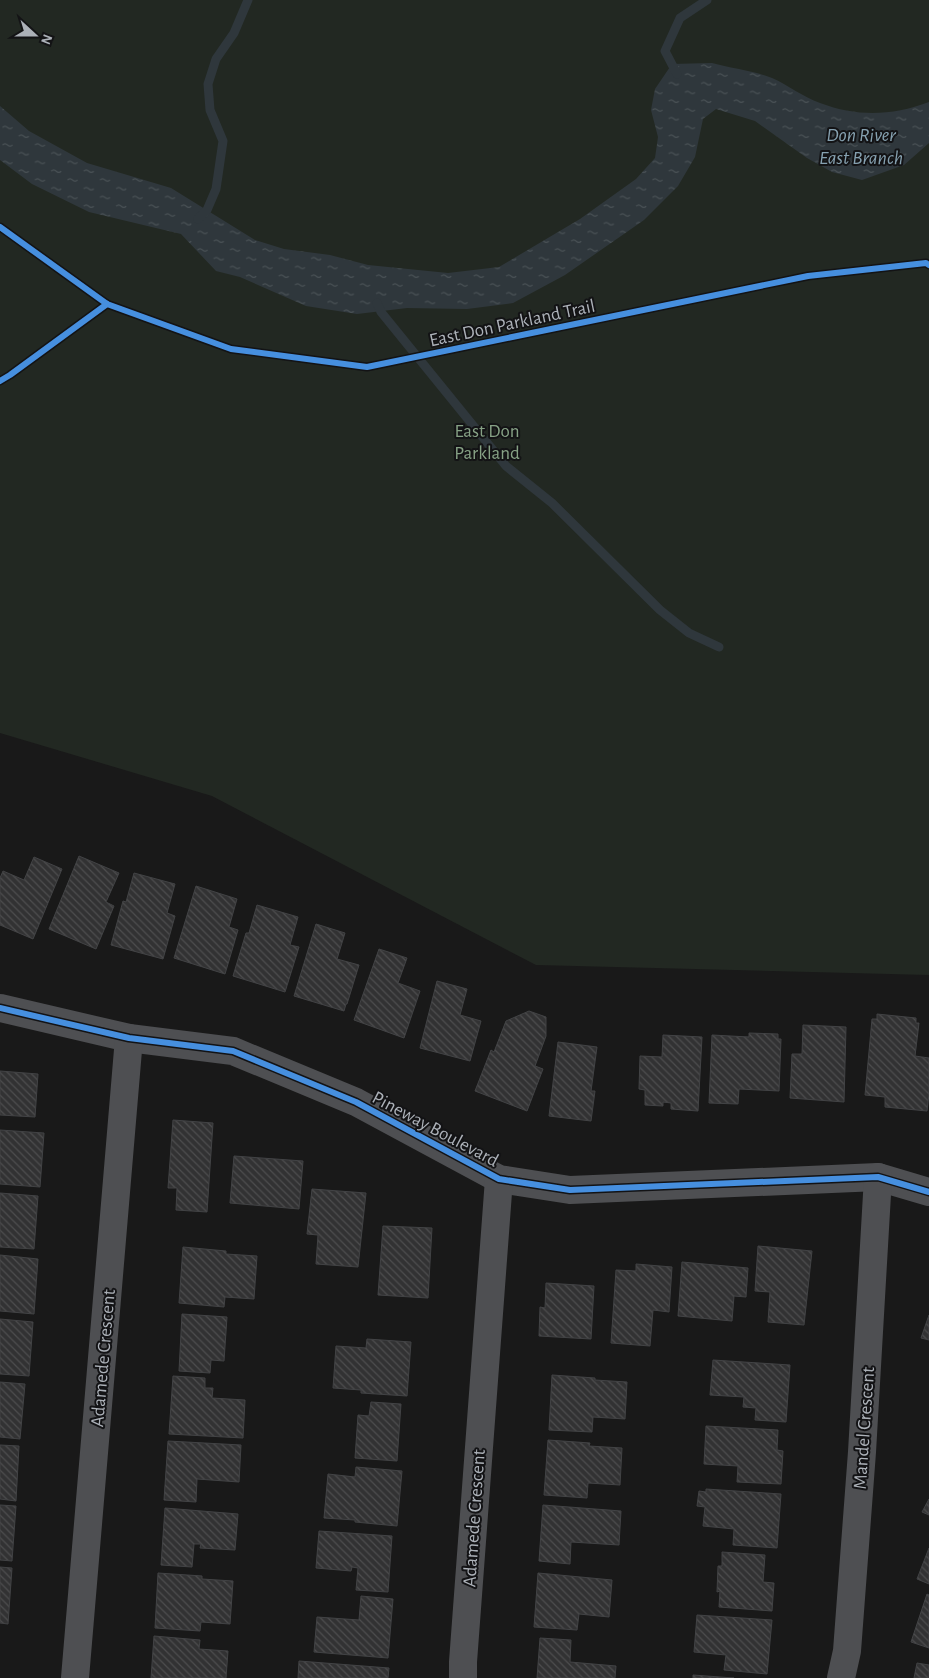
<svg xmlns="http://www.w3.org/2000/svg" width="929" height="1678" font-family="'Alegreya Sans',sans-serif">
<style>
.park{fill:#222822}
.water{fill:url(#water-ripples)}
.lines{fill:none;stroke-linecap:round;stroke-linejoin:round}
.stream{stroke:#2f373c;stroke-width:9}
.building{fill:url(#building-back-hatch);stroke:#424345}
.street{stroke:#4e4f52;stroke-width:28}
.cycleway-casing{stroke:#131315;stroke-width:9}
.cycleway{stroke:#468fdf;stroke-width:6}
.labels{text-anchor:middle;stroke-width:4;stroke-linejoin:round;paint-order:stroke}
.street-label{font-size:19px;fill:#acb1b8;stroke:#131315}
.park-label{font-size:19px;fill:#86a185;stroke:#131315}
.water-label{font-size:20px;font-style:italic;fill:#86a1b0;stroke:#131315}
</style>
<defs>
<pattern id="water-ripples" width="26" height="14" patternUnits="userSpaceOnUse" patternTransform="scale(1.25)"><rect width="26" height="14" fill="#2f373c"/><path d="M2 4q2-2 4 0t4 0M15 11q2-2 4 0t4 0" fill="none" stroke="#4a5256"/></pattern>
<pattern id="building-back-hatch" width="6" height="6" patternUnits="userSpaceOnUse" patternTransform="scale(1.25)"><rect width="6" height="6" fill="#323233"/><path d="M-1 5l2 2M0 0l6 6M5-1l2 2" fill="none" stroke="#4d4d4e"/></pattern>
</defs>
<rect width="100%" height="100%" fill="#191919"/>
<!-- park -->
<path class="park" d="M0,0H929V975L536,965L212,796L0,733Z"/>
<!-- water -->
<path class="water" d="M712,63C730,68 755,71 772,78C788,85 803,97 820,103C857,117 892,116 929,102V143L904,165L862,180L832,172L807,158L755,121L716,109L703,119L695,157L678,186L644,220L565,275L513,303L467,309L407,308L357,314L306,306L240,277L216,271L181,234L89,212L32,184L0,160V106L29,131L87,163L171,188L255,240L284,249L330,255L368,265L448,273L499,267L580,219L636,179L655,158L658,137L651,110L655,89L672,64Z"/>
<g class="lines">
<!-- stream -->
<g class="stream">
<path d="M677,74L665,51L680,18L707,0"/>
<path d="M198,219L207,210L216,189L223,141L210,110L208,84L216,59L234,33L248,0"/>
<path d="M377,303L381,312L506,466L552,503L660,610L689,633L719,647"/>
</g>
</g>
<!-- building -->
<g class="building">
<path d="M79,856L119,873L106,902L114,906L96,949L49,929Z"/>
<path d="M34,857L62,869L33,939L0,925V878L3,871L24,880Z"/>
<path d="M134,873L175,884L167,913L175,916L163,959L111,945L123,901L126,902Z"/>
<path d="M196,886L237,899L229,927L238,930L225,974L174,958Z"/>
<path d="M257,905L298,917L290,945L299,947L285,992L233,976L246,933H249Z"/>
<path d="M316,924L345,933L337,959L359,965L347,1004H346L344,1011L294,996Z"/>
<path d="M379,949L407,958L398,983L420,991L404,1038L354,1020Z"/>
<path d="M437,981L467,989L460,1015L481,1021L470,1061L420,1048Z"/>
<path d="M529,1011L546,1017V1036L535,1066L543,1069L527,1111L475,1091L491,1050L494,1052L506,1021Z"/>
<path d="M877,1014L916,1018V1023H919L915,1056L929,1058V1094L927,1111L885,1107V1097L865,1095L872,1019H877Z"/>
<path d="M803,1025L846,1027L844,1102L790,1098L792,1054H802Z"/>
<path d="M749,1033L778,1034V1039H781L779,1091L739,1089L738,1104L709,1103L712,1035L749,1037Z"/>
<path d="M663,1035L702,1037L698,1111L671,1109V1103L663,1102V1106L645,1105V1090L639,1089L640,1056L662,1057Z"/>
<path d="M558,1042L597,1047L591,1091H595L591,1121L549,1116Z"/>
<path d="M0,1071L38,1074L35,1117L0,1115Z"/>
<path d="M173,1120L213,1123L207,1212L176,1210L177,1188H168Z"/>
<path d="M0,1130L44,1133L40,1187L0,1184Z"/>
<path d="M234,1156L303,1161L299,1209L230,1203Z"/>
<path d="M312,1189L366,1193L358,1267L316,1264L318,1235L307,1234Z"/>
<path d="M0,1193L38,1196L34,1249L0,1247Z"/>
<path d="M383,1226L432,1228L428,1298L378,1295Z"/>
<path d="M758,1246L812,1251L804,1325L768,1322L770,1292L755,1291Z"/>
<path d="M183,1247L226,1251V1254L257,1256L254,1299L225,1297L224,1307L179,1303Z"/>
<path d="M0,1255L38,1259L34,1314L0,1311Z"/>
<path d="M682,1262L748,1268L746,1297L734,1296L732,1321L678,1316Z"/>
<path d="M636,1264L672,1267L669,1312L653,1310L650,1346L611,1343L616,1270L636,1271Z"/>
<path d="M546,1283L594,1286L591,1339L539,1336L540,1307L545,1308Z"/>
<path d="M182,1314L227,1317L224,1361L211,1360L210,1373L179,1371Z"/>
<path d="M929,1315V1340L921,1338Z"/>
<path d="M0,1319L33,1322L29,1376L0,1374Z"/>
<path d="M367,1339L411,1342L407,1396L361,1393V1390L333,1388L336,1346L366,1348Z"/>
<path d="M713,1360L790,1365L786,1422L755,1420L756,1408L743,1407L744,1397L710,1395Z"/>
<path d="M552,1375L595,1378V1380L627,1382L625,1419L593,1417L592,1432L549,1430Z"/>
<path d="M173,1376L205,1378V1388H213L212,1398L245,1400L243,1438L169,1434Z"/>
<path d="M0,1382L25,1384L20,1439L0,1437Z"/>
<path d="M371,1402L401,1404L397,1461L355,1458L358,1415L369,1416Z"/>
<path d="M706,1426L778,1430L777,1450L783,1451L781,1484L737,1482L738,1466L704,1464Z"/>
<path d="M548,1440L590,1443L589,1446L622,1448L620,1485L588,1483L587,1498L544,1495Z"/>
<path d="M168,1441L241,1445L239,1482L197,1479L196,1502L164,1500Z"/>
<path d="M0,1445L19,1446L16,1501L0,1499Z"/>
<path d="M356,1467L402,1471L397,1526L355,1522V1520L324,1518L328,1474L355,1477Z"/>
<path d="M706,1489L781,1494L777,1548L733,1545L734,1529L703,1526L705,1507L697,1506L699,1491L706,1492Z"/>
<path d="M929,1499V1515L922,1512Z"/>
<path d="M0,1505L16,1506L12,1561L0,1560Z"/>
<path d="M543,1505L621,1511L619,1545L571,1542L570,1564L539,1561Z"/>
<path d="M165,1508L238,1514L235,1550L200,1548L201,1544H194L192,1567L161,1565Z"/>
<path d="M319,1531L392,1536L388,1592L356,1590L358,1568L352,1567L351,1571L316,1568Z"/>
<path d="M929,1548V1584L917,1579Z"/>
<path d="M722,1552L765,1555L763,1582L774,1583L772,1611L719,1607L720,1591L717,1592L718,1566H722Z"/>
<path d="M0,1567L12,1568L8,1624L0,1623Z"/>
<path d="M158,1573L202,1576V1579L233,1581L230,1624L201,1622L200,1631L155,1628Z"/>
<path d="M538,1573L612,1580L609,1617L579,1614L577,1630L534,1627Z"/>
<path d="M927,1594L929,1595V1648L911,1642Z"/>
<path d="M361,1596L393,1599L388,1658L314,1652L317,1617L359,1620Z"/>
<path d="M697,1615L772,1620L767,1674L724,1670L726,1655L694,1652Z"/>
<path d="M154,1636L200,1640L199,1649L228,1651L226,1678H151Z"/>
<path d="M540,1638L571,1640L570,1662L616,1666L615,1678H537Z"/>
<path d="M299,1661L389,1668L388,1678H298Z"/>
<path d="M917,1663L929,1665V1678H914Z"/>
<path d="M693,1675L734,1678H693Z"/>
</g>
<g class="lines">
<!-- street -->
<g class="street">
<path d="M0,1008L129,1038L233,1051L356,1102L499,1179L570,1190L878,1177L929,1192"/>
<path d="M75,1678L129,1038"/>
<path d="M463,1678V1662L499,1179"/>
<path d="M841,1678L847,1651L862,1452L878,1177"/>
</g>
<!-- cycleway casing -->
<g class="cycleway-casing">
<g id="cycleway">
<path d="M0,227L107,304L231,349L367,367L808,276L926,263L929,265"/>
<path d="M0,381L10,375L107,304"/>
<path d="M0,1008L129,1038L233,1051L356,1102L499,1179L570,1190L878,1177L929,1192"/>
</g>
</g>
<!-- cycleway -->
<use href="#cycleway" class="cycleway"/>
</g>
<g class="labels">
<!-- street labels -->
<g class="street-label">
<text transform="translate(512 322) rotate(-12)" y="7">East Don Parkland Trail</text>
<text transform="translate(436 1128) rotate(28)" y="7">Pineway Boulevard</text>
<text transform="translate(102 1358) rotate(-85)" y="7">Adamede Crescent</text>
<text transform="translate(863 1428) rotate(-86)" y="7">Mandel Crescent</text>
<text transform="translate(473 1518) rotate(-86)" y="7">Adamede Crescent</text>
</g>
<!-- park labels -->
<g class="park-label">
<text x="487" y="437">East Don<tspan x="487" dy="22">Parkland</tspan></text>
</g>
<!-- water labels -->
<g class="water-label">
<text x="861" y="141">Don River<tspan x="861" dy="23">East Branch</tspan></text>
</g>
</g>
<!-- north arrow -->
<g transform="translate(35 35) rotate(111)" stroke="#131315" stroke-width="4" paint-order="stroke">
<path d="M0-4L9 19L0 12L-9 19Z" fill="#acb1b8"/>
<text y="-8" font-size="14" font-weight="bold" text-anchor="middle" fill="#acb1b8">N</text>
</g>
</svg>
